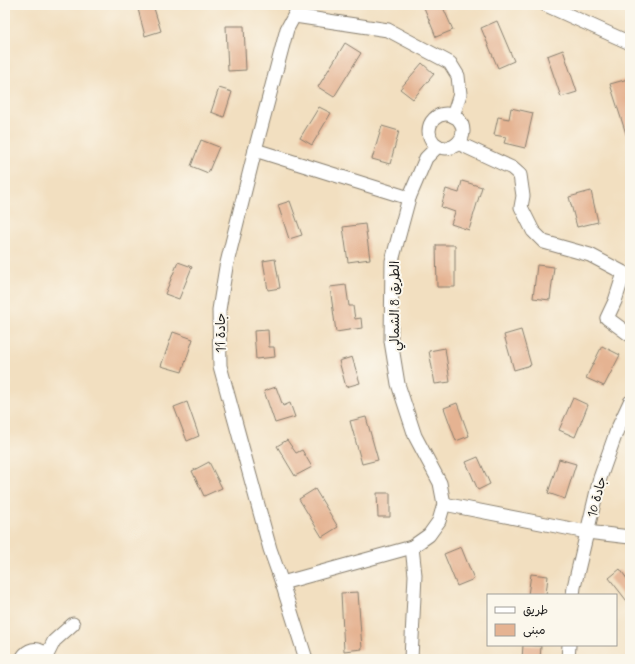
<svg xmlns="http://www.w3.org/2000/svg" width="635" height="664" font-family="Mynerve,'Playpen Sans Arabic',sans-serif">
<style>
.building{fill:#e5b392}
.lines{fill:none;stroke-linecap:round;stroke-linejoin:round}
.minor-casing{stroke:#877e6e;stroke-width:15}
.minor{stroke:#fff;stroke-width:13}
.labels{text-anchor:middle;stroke-width:4;stroke-linejoin:round;paint-order:stroke}
.street-label{font-size:13px;fill:#1c1c1c;stroke:#fbf7ec}
</style>
<rect width="100%" height="100%" fill="#fbf7ec"/>
<filter id="ink" filterUnits="userSpaceOnUse"><feTurbulence type="fractalNoise" baseFrequency=".025" numOctaves="2"/><feDisplacementMap in="SourceGraphic" scale="8" xChannelSelector="R" yChannelSelector="G"/><feConvolveMatrix kernelMatrix="1 2 1 2 8 2 1 2 1" color-interpolation-filters="sRGB"/></filter>
<filter id="wash" filterUnits="userSpaceOnUse"><feTurbulence type="fractalNoise" baseFrequency=".012" numOctaves="4" result="noise"/><feDisplacementMap in="SourceGraphic" scale="16" xChannelSelector="R" yChannelSelector="G"/><feGaussianBlur stdDeviation="0.9" result="paint"/><feColorMatrix in="noise" values="0 0 0 0 0 0 0 0 0 0 0 0 0 0 0 0 0 1.4 0 .05"/><feComposite in="paint" operator="in"/></filter>
<g filter="url(#wash)">
<rect width="100%" height="100%" fill="#f2dfc0"/>
<g id="blocks">
<!-- building -->
<g class="building">
<path d="M137,5H153L161,31L145,36Z"/>
<path d="M423,5H442L453,30L436,37Z"/>
<path d="M497,21L514,61L498,68L481,28Z"/>
<path d="M226,26H244L246,70L228,71Z"/>
<path d="M345,43L361,53L334,97L318,87Z"/>
<path d="M563,50L577,92L561,97L547,56Z"/>
<path d="M422,63L434,74L413,99L400,89Z"/>
<path d="M628,79L630,86V140H628L610,84Z"/>
<path d="M219,88L232,92L224,117L211,112Z"/>
<path d="M319,107L331,113L312,145L300,138Z"/>
<path d="M511,108L533,113L525,148L504,143L506,137L494,135L498,117L509,119Z"/>
<path d="M382,126L399,131L390,164L372,159Z"/>
<path d="M201,140L219,147L208,173L191,166Z"/>
<path d="M462,181L482,187L469,230L451,224L455,212L441,207L446,189L459,193Z"/>
<path d="M591,191L598,222L577,227L569,197Z"/>
<path d="M290,201L302,235L289,239L278,205Z"/>
<path d="M365,224L370,259L348,262L343,227Z"/>
<path d="M436,245H455V287H437Z"/>
<path d="M275,259L280,288L268,290L263,261Z"/>
<path d="M178,262L192,267L179,299L165,294Z"/>
<path d="M537,265L554,267L550,300L533,298Z"/>
<path d="M346,285L349,306H353L355,319L361,318L362,328L336,332L330,287Z"/>
<path d="M268,330L269,347H274L275,357L256,359L254,331Z"/>
<path d="M521,330L531,365L514,370L504,335Z"/>
<path d="M173,332L193,339L182,372L161,366Z"/>
<path d="M602,346L620,355L604,386L586,378Z"/>
<path d="M445,348L450,382L435,384L429,351Z"/>
<path d="M352,357L360,383L346,387L339,361Z"/>
<path d="M276,387L283,406L290,403L295,417L275,423L264,391Z"/>
<path d="M573,398L588,405L575,437L559,430Z"/>
<path d="M187,402L199,436L187,441L174,407Z"/>
<path d="M457,403L469,436L456,441L444,408Z"/>
<path d="M366,417L378,460L362,464L350,421Z"/>
<path d="M287,440L296,453L302,450L312,467L295,476L277,446Z"/>
<path d="M478,457L490,484L478,490L466,462Z"/>
<path d="M559,459L576,464L565,499L548,493Z"/>
<path d="M209,462L222,488L204,496L192,471Z"/>
<path d="M315,489L338,527L322,537L299,499Z"/>
<path d="M377,493H390V517H378Z"/>
<path d="M461,547L474,579L457,586L444,554Z"/>
<path d="M620,569L630,583V605L609,578Z"/>
<path d="M531,574L548,576L546,595H528Z"/>
<path d="M358,592L362,649L344,651L341,593Z"/>
<path d="M523,645L541,646L540,659H522Z"/>
</g>
</g>
</g>
<g filter="url(#ink)">
<use href="#blocks" fill-opacity="0" stroke="#877e6e" stroke-width="1"/>
<g class="lines">
<!-- minor casing -->
<g class="minor-casing">
<g id="minor">
<path d="M300,5L287,29L255,150L226,267L219,310L220,366L270,549L282,583L306,659"/>
<path d="M546,5L630,43"/>
<path d="M295,16L388,30L450,63L458,76L460,94L453,116"/>
<circle cx="446" cy="131" r="17"/>
<path d="M458,143L512,168L520,175L523,196L521,207L533,231L544,242L590,255L624,273L615,301L607,318L630,335"/>
<path d="M255,150L409,198"/>
<path d="M444,504L587,532L630,537"/>
<path d="M282,583L412,547L429,535L439,521L444,504L440,483L415,436L398,384L391,341L392,261L409,198L426,158L438,146"/>
<path d="M573,595L574,587L600,478L617,430L630,402"/>
<path d="M22,659C25,652 33,647 41,651C43,652 44,654 46,655"/>
<path d="M45,659L54,641L73,624"/>
<path d="M411,659L415,575L412,547"/>
<path d="M568,659L569,645"/>
</g>
</g>
<!-- minor -->
<use href="#minor" class="minor"/>
</g>
</g>
<g class="labels">
<!-- street labels -->
<g class="street-label">
<text transform="translate(394 306) rotate(-90)" y="5">الطريق 8 الشمالي</text>
<text transform="translate(220 333) rotate(-90)" y="5">جادة 11</text>
<text transform="translate(596 497) rotate(-75)" y="5">جادة 10</text>
</g>
</g>
<!-- margin -->
<rect width="635" height="664" fill="none" stroke="#fbf7ec" stroke-width="20"/>
<!-- legend -->
<rect x="487" y="594" width="130" height="52" fill="#fbf7ec" stroke="#a29f99"/>
<rect x="495" y="607" width="20" height="6" fill="#ffffff" stroke="#a29f99"/>
<text x="523" y="614" font-size="12" fill="#1c1c1c">طريق</text>
<rect x="495" y="624" width="20" height="12" fill="#e5b392" stroke="#a29f99"/>
<text x="523" y="634" font-size="12" fill="#1c1c1c">مبنى</text>
</svg>
